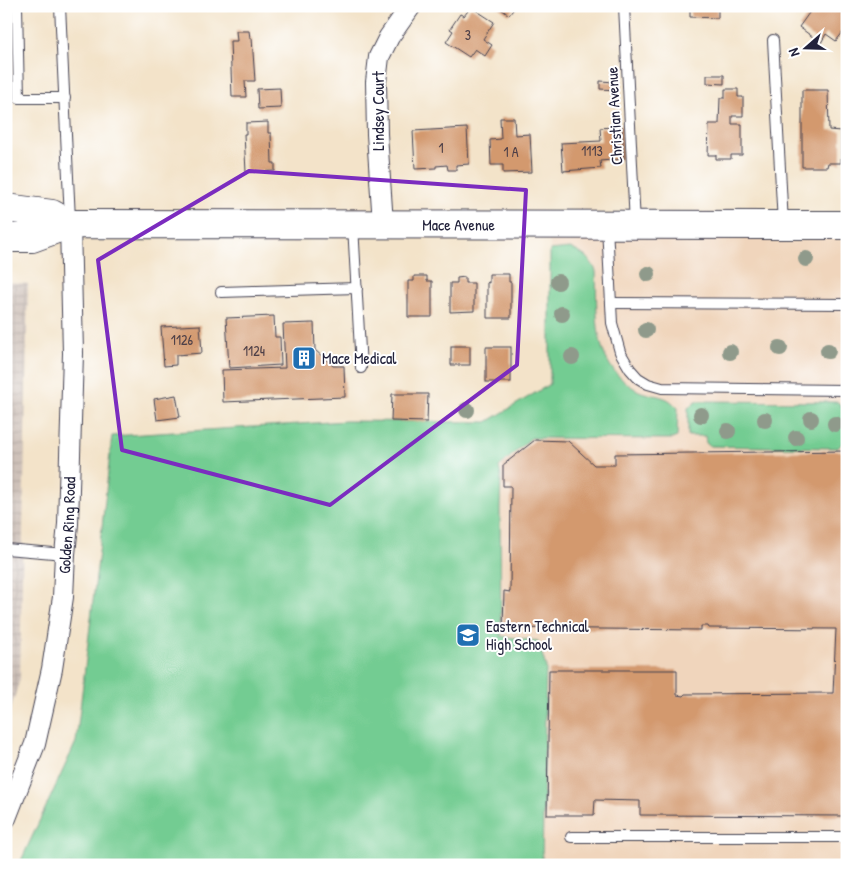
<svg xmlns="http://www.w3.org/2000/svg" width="853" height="871" font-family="'Patrick Hand',sans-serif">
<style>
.built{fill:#f0d5bc}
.industrial{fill:url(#industrial-grid)}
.grass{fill:#73cc92;stroke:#4a7766}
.building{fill:#d3996e}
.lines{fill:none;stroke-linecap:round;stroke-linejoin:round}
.service-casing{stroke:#413f50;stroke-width:12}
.minor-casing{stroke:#413f50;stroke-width:22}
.secondary-casing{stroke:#413f50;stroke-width:30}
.service{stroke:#fff;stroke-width:10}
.minor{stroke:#fff;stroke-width:20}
.secondary{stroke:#fff;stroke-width:28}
.tree{fill:#8f9a8b}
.marked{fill:none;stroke:#7b2cbf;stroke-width:4;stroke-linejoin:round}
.labels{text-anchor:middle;stroke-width:4;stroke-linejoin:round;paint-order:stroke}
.number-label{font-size:14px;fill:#4e4048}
.street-label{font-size:16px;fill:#22223b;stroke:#fff}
.poi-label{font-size:16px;fill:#22223b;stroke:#fff;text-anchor:start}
</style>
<defs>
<pattern id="industrial-grid" width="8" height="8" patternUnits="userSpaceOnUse" patternTransform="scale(1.25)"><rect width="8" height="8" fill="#cec1b9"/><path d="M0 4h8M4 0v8" fill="none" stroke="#b1a6a0"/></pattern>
</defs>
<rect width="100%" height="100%" fill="#fff"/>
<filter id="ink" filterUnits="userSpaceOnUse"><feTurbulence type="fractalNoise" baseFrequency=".02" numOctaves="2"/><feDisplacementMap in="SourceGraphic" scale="10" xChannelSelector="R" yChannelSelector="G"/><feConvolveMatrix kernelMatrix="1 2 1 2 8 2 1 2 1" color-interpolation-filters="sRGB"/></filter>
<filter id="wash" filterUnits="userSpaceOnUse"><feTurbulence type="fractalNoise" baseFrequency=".0096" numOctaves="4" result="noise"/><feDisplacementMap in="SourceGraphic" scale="20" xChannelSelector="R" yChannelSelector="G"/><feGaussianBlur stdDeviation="1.12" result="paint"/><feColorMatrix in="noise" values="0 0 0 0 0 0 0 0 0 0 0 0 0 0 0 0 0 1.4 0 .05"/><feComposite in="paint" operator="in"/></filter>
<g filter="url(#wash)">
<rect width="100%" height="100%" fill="#f3e3c9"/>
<!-- built -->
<path class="built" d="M550,225H847V865H19L76,742L102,527L112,436L346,421L487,422L550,384Z"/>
<!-- industrial -->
<path class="industrial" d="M6,282L28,284L20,679L6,725Z"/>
<!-- grass -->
<g class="grass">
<path d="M570,248C582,253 591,259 596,271C598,318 590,365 639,391C648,395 660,395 669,400C672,402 675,405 678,408L677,437L672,439L531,438L499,467L501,476L500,508L501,636L538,641L546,667L542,864L546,865H19L76,742L102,527L112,436L346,421L487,422L550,384V250Z"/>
<path d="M695,401L838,402L847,415L845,440L838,448L710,446L706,443L705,436H688V408L693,404Z"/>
</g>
<g id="blocks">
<!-- building -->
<g class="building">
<path d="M497,6H516L509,15Z"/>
<path d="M690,6H718V18L690,17Z"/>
<path d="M814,6H833L847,16V27L836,41L826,34L821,43L799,27Z"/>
<path d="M471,7L494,22L483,39L492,45L485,56L475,49L469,57L446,42L453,31L450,29L460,14L464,16Z"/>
<path d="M236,31H249L250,38H252L255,81H245L246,97H232L230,41H237Z"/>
<path d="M707,75H724V84L707,83Z"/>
<path d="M600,81L616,82V90L600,89Z"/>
<path d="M280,88L281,108L258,109L257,89Z"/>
<path d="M725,89H738V97H743V116H732V124H742V155H731V159H716V155H708L709,124H719L720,98H725Z"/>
<path d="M802,90H828L829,130L841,131V163H828L827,167H802Z"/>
<path d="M500,118H514L515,135L530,134L532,172L503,173V165H491L490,140L501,139Z"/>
<path d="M268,122V133H271L272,163H275V171L246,172L244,134H246V123Z"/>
<path d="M622,126L624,159L600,161L601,168L563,171L561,143L601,141L600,128Z"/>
<path d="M467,128L469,164L456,165V170H448L447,165L436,166V168L415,169L413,131Z"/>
<path d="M489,274H509V282H511V318H487V282L489,283Z"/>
<path d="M414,276H427V281H432V317H408V281H414Z"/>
<path d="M465,277V283H474V311L450,312V283H457V278Z"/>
<path d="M274,316L275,337H280L281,365L229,368L226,318Z"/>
<path d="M314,323L315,350L333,366H344L345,397L223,402L222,370L285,368L283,324Z"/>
<path d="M200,325L202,353L176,355V365L164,366L161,327Z"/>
<rect x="451" y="346" width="19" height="19"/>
<rect x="486" y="347" width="25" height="35"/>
<path d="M392,394H428L427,422L391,421Z"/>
<path d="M176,395L180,417L157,420L154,399Z"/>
<path d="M535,440L568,441L594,465H615V454L847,451V816L640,815V801L595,800L594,815H547L549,670H677V695L683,696L685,694L833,693L836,629L709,628L708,626H701V630L503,628L504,591L510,592L511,486H503V465Z"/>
</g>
</g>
</g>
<g filter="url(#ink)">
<use href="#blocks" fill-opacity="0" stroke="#413f50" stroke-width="1"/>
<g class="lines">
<!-- service casing -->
<g class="service-casing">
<g id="service">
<path d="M17,6L19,98H65"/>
<path d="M60,6L70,220"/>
<path d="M624,6L635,224"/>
<path d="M773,40L783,224"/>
<path d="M353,225L361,368"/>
<path d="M607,226L612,323L620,352L630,369L638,378L648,384L662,388L847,390"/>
<path d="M221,292L357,288"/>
<path d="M611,303L847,304"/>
<path d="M6,549L65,554"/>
<path d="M571,837H847"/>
</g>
</g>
<!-- minor casing -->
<g class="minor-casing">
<g id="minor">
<path d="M383,224L377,134L376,82L379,57L389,37L411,6"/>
<path id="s1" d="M6,818L35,744L52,669L63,597L65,554L68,524L73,353L70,224"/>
</g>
</g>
<!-- secondary casing -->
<g class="secondary-casing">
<g id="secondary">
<path d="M6,208L52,214L70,224"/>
<path id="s2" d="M6,238H32L70,224L847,225"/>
</g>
</g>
<!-- service -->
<use href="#service" class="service"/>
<!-- minor -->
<use href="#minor" class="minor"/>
<!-- secondary -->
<use href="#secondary" class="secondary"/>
</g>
<!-- trees -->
<g class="tree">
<circle cx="806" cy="259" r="8"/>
<circle cx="648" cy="274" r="8"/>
<circle cx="558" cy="282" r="8"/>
<circle cx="562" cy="314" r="8"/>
<circle cx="646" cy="330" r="8"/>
<circle cx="780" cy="348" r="8"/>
<circle cx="828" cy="351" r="8"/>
<circle cx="730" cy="352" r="8"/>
<circle cx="572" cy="357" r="8"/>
<circle cx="467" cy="410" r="8"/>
<circle cx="701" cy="415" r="8"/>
<circle cx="811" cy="419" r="8"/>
<circle cx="765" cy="420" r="8"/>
<circle cx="835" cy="424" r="8"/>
<circle cx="728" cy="431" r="8"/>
<circle cx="796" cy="438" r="8"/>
</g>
</g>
<!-- marked area -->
<path class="marked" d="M249,171L526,190L517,365L330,505L122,450L98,260Z"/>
<!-- icons -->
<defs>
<g id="building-square" transform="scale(1.25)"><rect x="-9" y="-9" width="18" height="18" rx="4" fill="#1f6fb2" stroke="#fff"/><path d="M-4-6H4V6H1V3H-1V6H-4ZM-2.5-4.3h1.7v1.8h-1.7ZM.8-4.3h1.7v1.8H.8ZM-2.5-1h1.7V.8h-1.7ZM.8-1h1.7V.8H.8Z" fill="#fff"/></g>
<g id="school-square" transform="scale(1.25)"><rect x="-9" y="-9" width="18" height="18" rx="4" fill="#1f6fb2" stroke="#fff"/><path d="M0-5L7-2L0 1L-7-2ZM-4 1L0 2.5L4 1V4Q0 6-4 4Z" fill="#fff"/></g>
</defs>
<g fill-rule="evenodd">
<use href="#building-square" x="304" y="358"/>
<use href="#school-square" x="468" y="635"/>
</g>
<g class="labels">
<!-- number labels -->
<g class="number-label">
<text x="468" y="40">3</text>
<text x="441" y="153">1</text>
<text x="592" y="156">1113</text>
<text x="511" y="157">1 A</text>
<text x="182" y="345">1126</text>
<text x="254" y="356">1124</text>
</g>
<!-- street labels -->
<g class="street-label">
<text transform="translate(378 111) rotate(-90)" y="6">Lindsey Court</text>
<text transform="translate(614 116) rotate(-93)" y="6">Christian Avenue</text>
<text dy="6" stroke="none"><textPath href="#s2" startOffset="455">Mace Avenue</textPath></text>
<text dy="6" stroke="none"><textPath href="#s1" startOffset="301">Golden Ring Road</textPath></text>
</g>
<!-- poi labels -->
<g class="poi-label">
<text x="322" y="364">Mace Medical</text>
<text x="486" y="632">Eastern Technical<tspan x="486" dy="18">High School</tspan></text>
</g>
</g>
<!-- margin -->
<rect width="853" height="871" fill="none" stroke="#fff" stroke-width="25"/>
<!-- north arrow -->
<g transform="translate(806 48) rotate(250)" stroke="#ffffff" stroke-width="4" paint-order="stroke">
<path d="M0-4L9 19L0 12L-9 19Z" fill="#22223b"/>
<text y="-8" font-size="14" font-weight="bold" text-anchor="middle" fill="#22223b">N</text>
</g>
</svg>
